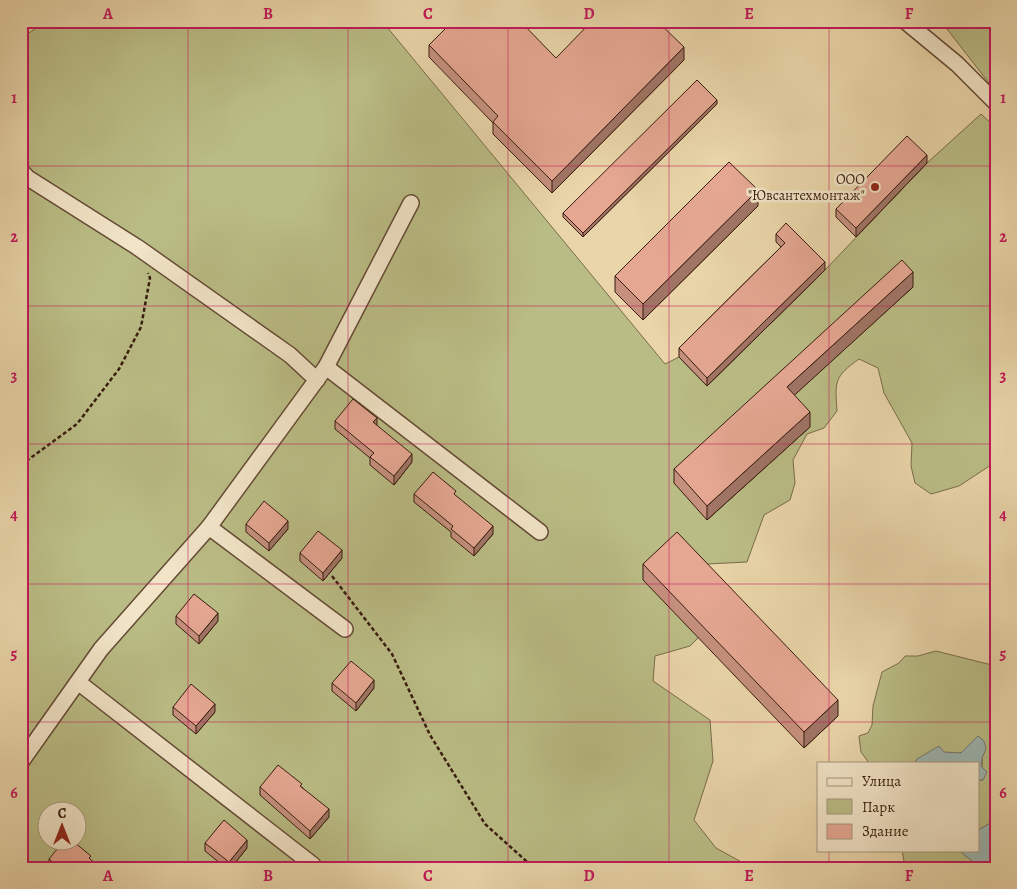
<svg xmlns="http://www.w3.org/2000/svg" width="1017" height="889" font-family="Alegreya,serif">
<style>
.green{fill:#babc85;stroke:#796c4a;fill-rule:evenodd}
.water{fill:#9cb6b3;stroke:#747871}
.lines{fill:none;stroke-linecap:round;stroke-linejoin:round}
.minor-casing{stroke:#644a35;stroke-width:18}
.path{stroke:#381c0e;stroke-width:2.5;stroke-dasharray:4 2.5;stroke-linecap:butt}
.minor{stroke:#f1e4c7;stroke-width:15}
.wall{fill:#c5907e;stroke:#381c0e}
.shaded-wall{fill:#a07566;stroke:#381c0e}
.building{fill:#e5a792;stroke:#381c0e}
.grid{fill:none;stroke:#c2185b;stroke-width:1;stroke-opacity:0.55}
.poi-dot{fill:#8f2418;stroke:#f1e4c7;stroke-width:2}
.labels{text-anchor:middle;stroke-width:5;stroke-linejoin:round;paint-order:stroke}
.poi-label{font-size:14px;fill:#381c0e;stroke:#f1e4c7;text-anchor:end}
.neatline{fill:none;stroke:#c2185b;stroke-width:2}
.grid-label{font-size:16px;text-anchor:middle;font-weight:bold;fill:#c2185b}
</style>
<rect width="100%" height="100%" fill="#e9d5a9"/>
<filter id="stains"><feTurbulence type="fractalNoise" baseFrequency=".004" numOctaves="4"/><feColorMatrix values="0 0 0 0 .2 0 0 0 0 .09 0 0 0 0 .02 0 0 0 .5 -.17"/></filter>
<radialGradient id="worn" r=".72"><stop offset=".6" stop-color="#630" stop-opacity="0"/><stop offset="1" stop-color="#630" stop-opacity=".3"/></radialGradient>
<!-- green -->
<g class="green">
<path d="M47,21H382L665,364L679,357L707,386L825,270L927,163L981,114L996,128V461L994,463L959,486L931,494L915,483L911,466L912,443L884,393L878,368L859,359C834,377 835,381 837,411L824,428L807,434L793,460L795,483L790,500L764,515L747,562L707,564L704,632L690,646L655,656L653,681L710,720L713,761L694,820L716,848L747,865L749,868H21V38ZM48,812H78V842H48Z"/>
<path d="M934,21H996V92L947,29Z"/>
<path d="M936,651L996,666V820L978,830V780H983L982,758L978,736L961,753H944L917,759L915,763H869L861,752L859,736L868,733L872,725L873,706L882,672L899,663L905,656H918Z"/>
<path d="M902,850H963L962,853L981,868H907L904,861Z"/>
</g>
<!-- water -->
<g class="water">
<path d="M978,736L984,741L986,749L982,758L981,766L987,772L983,780H978V763H915L917,759L939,746L944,752L961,753Z"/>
<path d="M996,820V868H981L962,853L963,850H978V830Z"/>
</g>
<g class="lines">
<!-- minor casing -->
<g class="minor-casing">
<g id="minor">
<path d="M905,21L957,64L996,103"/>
<path d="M21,171L28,178L137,247L290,355L317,380"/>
<path d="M326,367L540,532"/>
<path d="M209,527L345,629"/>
<path d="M78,682L313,865"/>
<path d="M21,762L101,649L209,527L326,367L411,203"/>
</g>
</g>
<!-- path -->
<g class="path">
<path d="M21,465L77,424L119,369L141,327L150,278L148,273"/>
<path d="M332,576L392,654L430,735L485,824L534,868"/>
</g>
<!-- minor -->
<use href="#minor" class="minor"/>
</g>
<!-- wall -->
<g class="wall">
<path d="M429,45L556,58L684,60L552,193L493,134V123L429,57Z"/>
<path d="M717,104L583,237L563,217V213Z"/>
<path d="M927,163L856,237L836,217V209Z"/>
<path d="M758,206L643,320L615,292V276Z"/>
<path d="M776,234L825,270L707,386L679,357V348L781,247L776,242Z"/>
<path d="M913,287L794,395L810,427L707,520L674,483V469Z"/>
<path d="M335,421L377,425L412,462L394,485L370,465V458L335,429Z"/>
<path d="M414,494L456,496L493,534L474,556L451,537V532L414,502Z"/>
<path d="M246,524L288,529L269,551L246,532Z"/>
<path d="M300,553L342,558L323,581L300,561Z"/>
<path d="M643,564L838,716L804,748L643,580Z"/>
<path d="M176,616L218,621L199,644L176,624Z"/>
<path d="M332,683L374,688L356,711L332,691Z"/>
<path d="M173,707L215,712L196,734L173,715Z"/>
<path d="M260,787H302L329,817L310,839L260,795Z"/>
<path d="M205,843L247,848L231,868H226L205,851Z"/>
<path d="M49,859L91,860L100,868H51L49,867Z"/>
</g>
<!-- shaded-wall -->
<g class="shaded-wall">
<path d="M21,21H33L21,29Z"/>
<path d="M684,47V60L552,193V181Z"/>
<path d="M717,100V104L583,237V233Z"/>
<path d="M927,155V163L856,237V228Z"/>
<path d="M758,190V206L643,320V304Z"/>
<path d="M825,262V270L707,386V378Z"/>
<path d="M913,272V287L787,402V387Z"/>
<path d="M810,412V427L707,520V506Z"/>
<path d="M377,418V426L373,422Z"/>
<path d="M412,454V462L394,485V476Z"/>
<path d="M288,521V529L269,551V543Z"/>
<path d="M493,526V534L474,556V548Z"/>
<path d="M342,550V558L323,581V573Z"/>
<path d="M218,613V621L199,644V636Z"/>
<path d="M374,680V688L356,711V703Z"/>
<path d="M838,700V716L804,748V732Z"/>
<path d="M215,704V712L196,734V726Z"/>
<path d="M329,809V817L310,839V831Z"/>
<path d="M247,840V848L231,868H229V862Z"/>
</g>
<!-- building -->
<g class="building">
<path d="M453,21H520L556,58L592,21H657L684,47L552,181L493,122L498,116L429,45Z"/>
<path d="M697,80L717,100L583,233L563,213Z"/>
<path d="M907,136L927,155L856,228L836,209Z"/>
<path d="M729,162L758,190L643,304L615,276Z"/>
<path d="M786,223L825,262L707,378L679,348L785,243L776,234Z"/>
<path d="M902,260L913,272L787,387L810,412L707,506L674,469Z"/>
<path d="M353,399L377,418L373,422L412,454L394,476L370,457L374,453L335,421Z"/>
<path d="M433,472L456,491L454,494L493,526L474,548L451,529L453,526L414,494Z"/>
<path d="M264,501L288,521L269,543L246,524Z"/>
<path d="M318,531L342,550L323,573L300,553Z"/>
<path d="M677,532L838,700L804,732L643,564Z"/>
<path d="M194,594L218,613L199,636L176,616Z"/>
<path d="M351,661L374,680L356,703L332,683Z"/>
<path d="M191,684L215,704L196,726L173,707Z"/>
<path d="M278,765L302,784L300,786L329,809L310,831L260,787Z"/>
<path d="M224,820L247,840L229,862L205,843Z"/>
<path d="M63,842H74L91,856L89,858L100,868H60L49,859Z"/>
</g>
<!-- grid -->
<path class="grid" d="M188,21V868M348,21V868M508,21V868M669,21V868M829,21V763M21,166H996M21,306H996M21,444H996M21,584H996M21,722H996M829,850V868"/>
<!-- markers -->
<circle class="poi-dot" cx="875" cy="187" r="5"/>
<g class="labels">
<!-- poi labels -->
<g class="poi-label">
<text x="865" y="184">ООО<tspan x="865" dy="16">"Ювсантехмонтаж"</tspan></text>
</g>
</g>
<!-- margin -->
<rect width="1017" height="889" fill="none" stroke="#e9d5a9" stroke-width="55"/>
<!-- legend -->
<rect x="817" y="762" width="162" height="90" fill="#f1e4c7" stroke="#a7947d"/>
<rect x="827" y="778" width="25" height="8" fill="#f1e4c7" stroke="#a7947d"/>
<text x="862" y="786" font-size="15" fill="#381c0e">Улица</text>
<rect x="827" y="799" width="25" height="15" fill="#babc85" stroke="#a7947d"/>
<text x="862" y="812" font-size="15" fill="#381c0e">Парк</text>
<rect x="827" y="824" width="25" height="15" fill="#e5a792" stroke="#a7947d"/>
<text x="862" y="836" font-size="15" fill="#381c0e">Здание</text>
<!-- north arrow -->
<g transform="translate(62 826)"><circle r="24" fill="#f1e4c7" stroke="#a7947d"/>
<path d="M0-4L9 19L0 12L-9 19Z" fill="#8f2418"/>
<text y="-8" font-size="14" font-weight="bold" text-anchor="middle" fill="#381c0e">С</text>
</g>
<rect x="28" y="28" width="962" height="834" class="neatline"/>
<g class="grid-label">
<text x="108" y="19">A</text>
<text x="268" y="19">B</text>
<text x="428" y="19">C</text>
<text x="589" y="19">D</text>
<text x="749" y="19">E</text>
<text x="909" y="19">F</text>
<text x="14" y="103">1</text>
<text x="1003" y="103">1</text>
<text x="14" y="242">2</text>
<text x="1003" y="242">2</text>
<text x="14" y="381">3</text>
<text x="1003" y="381">3</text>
<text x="14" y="520">4</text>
<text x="1003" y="520">4</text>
<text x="14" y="659">5</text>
<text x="1003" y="659">5</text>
<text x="14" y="798">6</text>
<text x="1003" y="798">6</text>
<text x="108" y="881">A</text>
<text x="268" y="881">B</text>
<text x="428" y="881">C</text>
<text x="589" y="881">D</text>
<text x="749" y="881">E</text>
<text x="909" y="881">F</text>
</g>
<rect width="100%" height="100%" filter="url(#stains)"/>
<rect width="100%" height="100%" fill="url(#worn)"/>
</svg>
